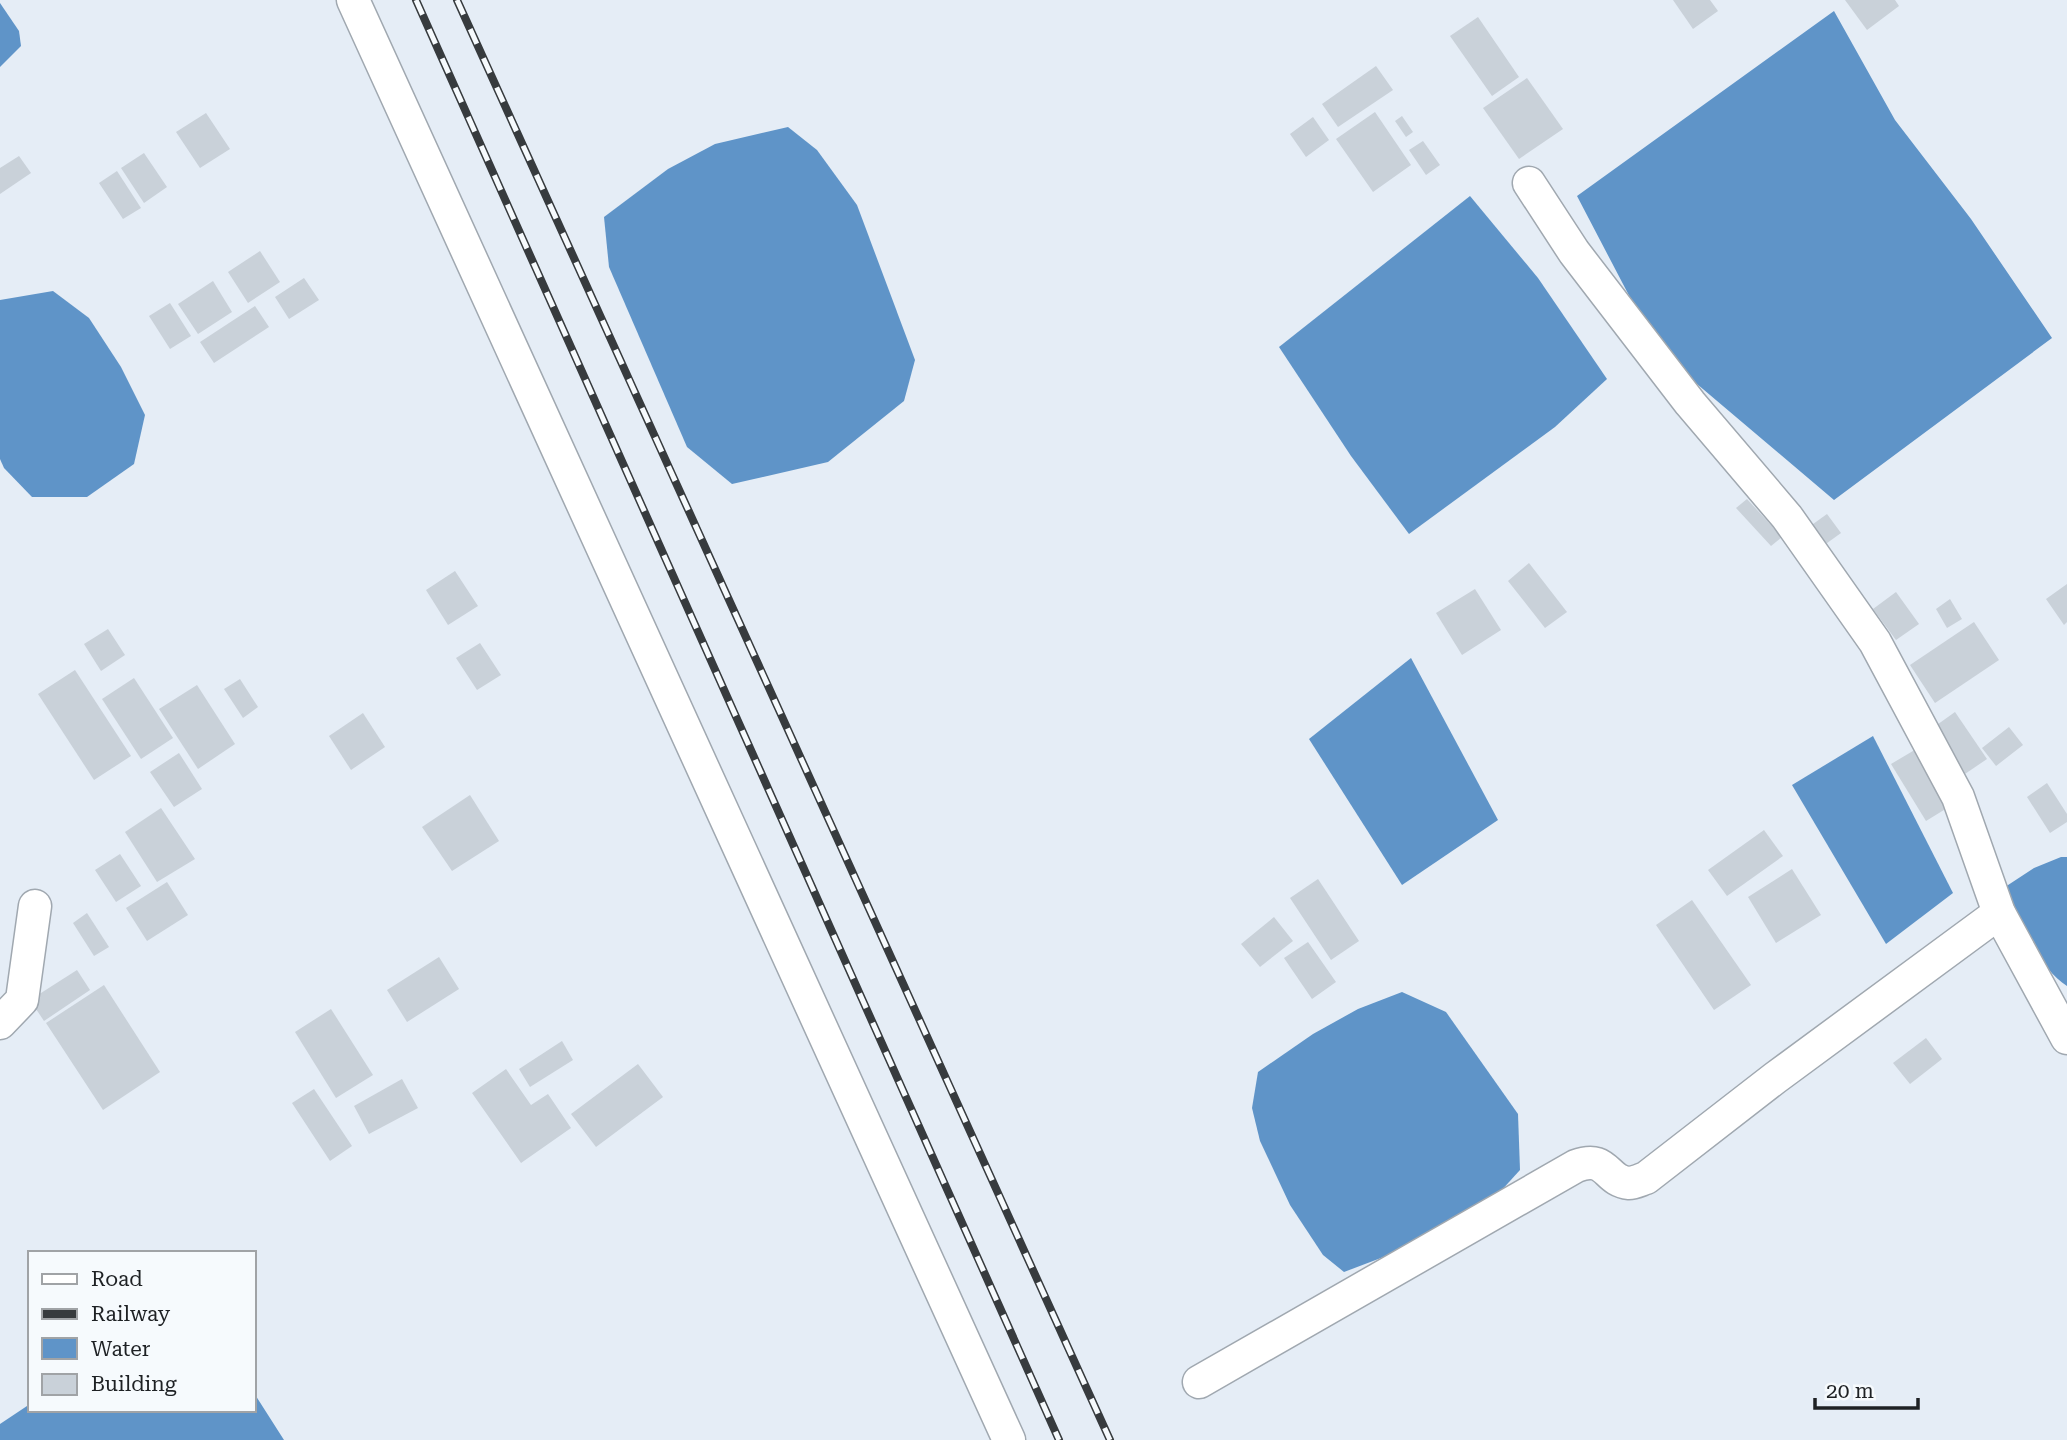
<svg xmlns="http://www.w3.org/2000/svg" width="2067" height="1440" font-family="'Roboto Serif',serif">
<style>
.water{fill:#5f94c8}
.building{fill:#c9d1d9}
.lines{fill:none;stroke-linecap:round;stroke-linejoin:round}
.minor-casing{stroke:#a0a8b0;stroke-width:35}
.minor{stroke:#fff;stroke-width:32}
.rail-casing{stroke:#373b3e;stroke-width:8}
.rail{stroke:#f6fafd;stroke-width:5;stroke-dasharray:16;stroke-linecap:butt}
</style>
<rect width="100%" height="100%" fill="#e5edf6"/>
<!-- water -->
<g class="water">
<path d="M0,3L19,31L21,46L0,67Z"/>
<path d="M1834,11L1895,120L1971,219L2052,338L1834,500L1658,351L1577,196Z"/>
<path d="M788,127L817,150L857,205L915,360L904,401L828,462L732,484L687,447L609,267L604,217L668,169L715,144Z"/>
<path d="M1470,196L1538,278L1607,379L1555,427L1409,534L1351,456L1279,347Z"/>
<path d="M53,291L89,318L121,367L145,415L134,464L87,497H32L4,468L0,459V300Z"/>
<path d="M1411,658L1498,820L1402,885L1309,739Z"/>
<path d="M1873,736L1953,893L1886,944L1792,785Z"/>
<path d="M2061,857H2067V986C2038,967 2017,919 2002,889L2034,868Z"/>
<path d="M1402,992L1446,1012L1518,1114L1520,1170L1489,1204L1402,1250L1344,1272L1323,1255L1290,1205L1260,1141L1252,1108L1258,1072L1313,1034L1358,1009Z"/>
<path d="M254,1393L284,1440H0V1424L30,1404V1410H254Z"/>
</g>
<!-- building -->
<g class="building">
<path d="M1673,0H1710L1718,11L1693,29Z"/>
<path d="M1845,0H1895L1899,6L1867,30Z"/>
<path d="M1478,17L1519,77L1492,96L1450,36Z"/>
<path d="M1376,66L1393,90L1338,127L1322,104Z"/>
<path d="M1527,78L1563,129L1519,159L1483,108Z"/>
<path d="M1375,112L1411,165L1373,192L1336,139Z"/>
<path d="M206,113L230,149L200,168L176,132Z"/>
<path d="M1402,116L1413,132L1406,137L1395,121Z"/>
<path d="M1313,117L1329,140L1306,157L1290,134Z"/>
<path d="M1423,141L1440,165L1426,175L1409,150Z"/>
<path d="M144,153L167,187L144,203L121,168Z"/>
<path d="M19,156L31,173L0,194V168Z"/>
<path d="M117,171L141,208L123,219L99,183Z"/>
<path d="M260,251L280,282L248,303L228,272Z"/>
<path d="M304,278L319,300L289,319L275,297Z"/>
<path d="M213,281L232,312L198,334L178,304Z"/>
<path d="M170,303L191,336L170,349L149,316Z"/>
<path d="M255,306L269,327L214,363L200,342Z"/>
<path d="M1747,499L1782,537L1771,546L1736,508Z"/>
<path d="M1827,514L1841,533L1816,551L1802,532Z"/>
<path d="M1529,563L1567,612L1545,628L1508,581Z"/>
<path d="M455,571L478,606L448,625L426,590Z"/>
<path d="M2067,584V622L2064,625L2046,599Z"/>
<path d="M1475,589L1501,630L1462,655L1436,613Z"/>
<path d="M1896,592L1919,624L1896,640L1873,609Z"/>
<path d="M1950,599L1962,619L1947,628L1936,609Z"/>
<path d="M1974,622L1999,660L1935,703L1910,665Z"/>
<path d="M108,629L125,655L101,671L84,644Z"/>
<path d="M480,643L501,675L477,690L456,658Z"/>
<path d="M75,670L131,756L94,780L38,694Z"/>
<path d="M134,678L173,738L141,759L102,699Z"/>
<path d="M240,679L258,707L243,718L224,689Z"/>
<path d="M197,685L235,744L198,769L159,709Z"/>
<path d="M1955,712L1987,759L1959,778L1927,732Z"/>
<path d="M363,713L385,747L351,770L329,736Z"/>
<path d="M2009,727L2023,745L1996,766L1982,748Z"/>
<path d="M1918,748L1952,805L1926,821L1891,764Z"/>
<path d="M179,753L202,789L174,807L150,772Z"/>
<path d="M2047,783L2067,814V822L2050,833L2027,797Z"/>
<path d="M470,795L499,841L452,871L422,827Z"/>
<path d="M161,808L195,859L157,882L125,832Z"/>
<path d="M1764,830L1783,856L1727,896L1708,870Z"/>
<path d="M120,854L141,886L116,902L95,870Z"/>
<path d="M1792,869L1821,915L1776,943L1748,897Z"/>
<path d="M1318,879L1359,941L1331,960L1290,898Z"/>
<path d="M167,882L188,915L147,941L126,908Z"/>
<path d="M1692,900L1751,985L1714,1010L1656,925Z"/>
<path d="M87,913L109,947L94,956L73,923Z"/>
<path d="M1274,917L1293,941L1260,967L1241,944Z"/>
<path d="M1308,942L1336,982L1312,999L1284,958Z"/>
<path d="M439,957L459,989L407,1022L387,990Z"/>
<path d="M77,970L90,990L44,1021L30,1000Z"/>
<path d="M104,985L160,1072L103,1110L46,1023Z"/>
<path d="M331,1009L373,1075L336,1098L295,1032Z"/>
<path d="M1926,1038L1942,1059L1910,1084L1893,1063Z"/>
<path d="M562,1041L573,1060L530,1087L519,1069Z"/>
<path d="M638,1064L663,1097L596,1147L571,1114Z"/>
<path d="M506,1069L531,1105L548,1094L571,1128L521,1163L472,1093Z"/>
<path d="M402,1079L418,1108L369,1134L354,1106Z"/>
<path d="M314,1089L352,1146L330,1161L292,1103Z"/>
</g>
<g class="lines">
<!-- minor casing -->
<g class="minor-casing">
<g id="minor">
<path d="M353,0L1009,1440"/>
<path d="M1529,183L1574,252L1690,403L1787,517L1875,642L1958,797L1999,913L2067,1038"/>
<path d="M0,1023L22,1000L35,906"/>
<path d="M1199,1382L1576,1166C1608,1154 1605,1181 1629,1183C1634,1183 1640,1180 1646,1178L1775,1078L1999,913"/>
</g>
</g>
<!-- minor -->
<use href="#minor" class="minor"/>
<!-- rail casing -->
<g class="rail-casing">
<g id="rail">
<path d="M416,0L1059,1440"/>
<path d="M457,0L1110,1440"/>
</g>
</g>
<!-- rail -->
<use href="#rail" class="rail"/>
</g>
<!-- legend -->
<rect x="28" y="1251" width="228" height="161" fill="#f6fafd" stroke="#a0a3a6" stroke-width="2"/>
<rect x="42" y="1274" width="35" height="10" fill="#ffffff" stroke="#a0a3a6" stroke-width="2"/>
<text x="91" y="1286" font-size="21" fill="#1e2124">Road</text>
<rect x="42" y="1309" width="35" height="10" fill="#373b3e" stroke="#a0a3a6" stroke-width="2"/>
<text x="91" y="1321" font-size="21" fill="#1e2124">Railway</text>
<rect x="42" y="1338" width="35" height="21" fill="#5f94c8" stroke="#a0a3a6" stroke-width="2"/>
<text x="91" y="1356" font-size="21" fill="#1e2124">Water</text>
<rect x="42" y="1374" width="35" height="21" fill="#c9d1d9" stroke="#a0a3a6" stroke-width="2"/>
<text x="91" y="1391" font-size="21" fill="#1e2124">Building</text>
<!-- scale -->
<path d="M1815 1398v10h103v-10" fill="none" stroke="#1e2124" stroke-width="3.5"/>
<text x="1826" y="1398" font-size="21" fill="#1e2124" stroke="#f6fafd" stroke-width="5" paint-order="stroke">20 m</text>
</svg>
